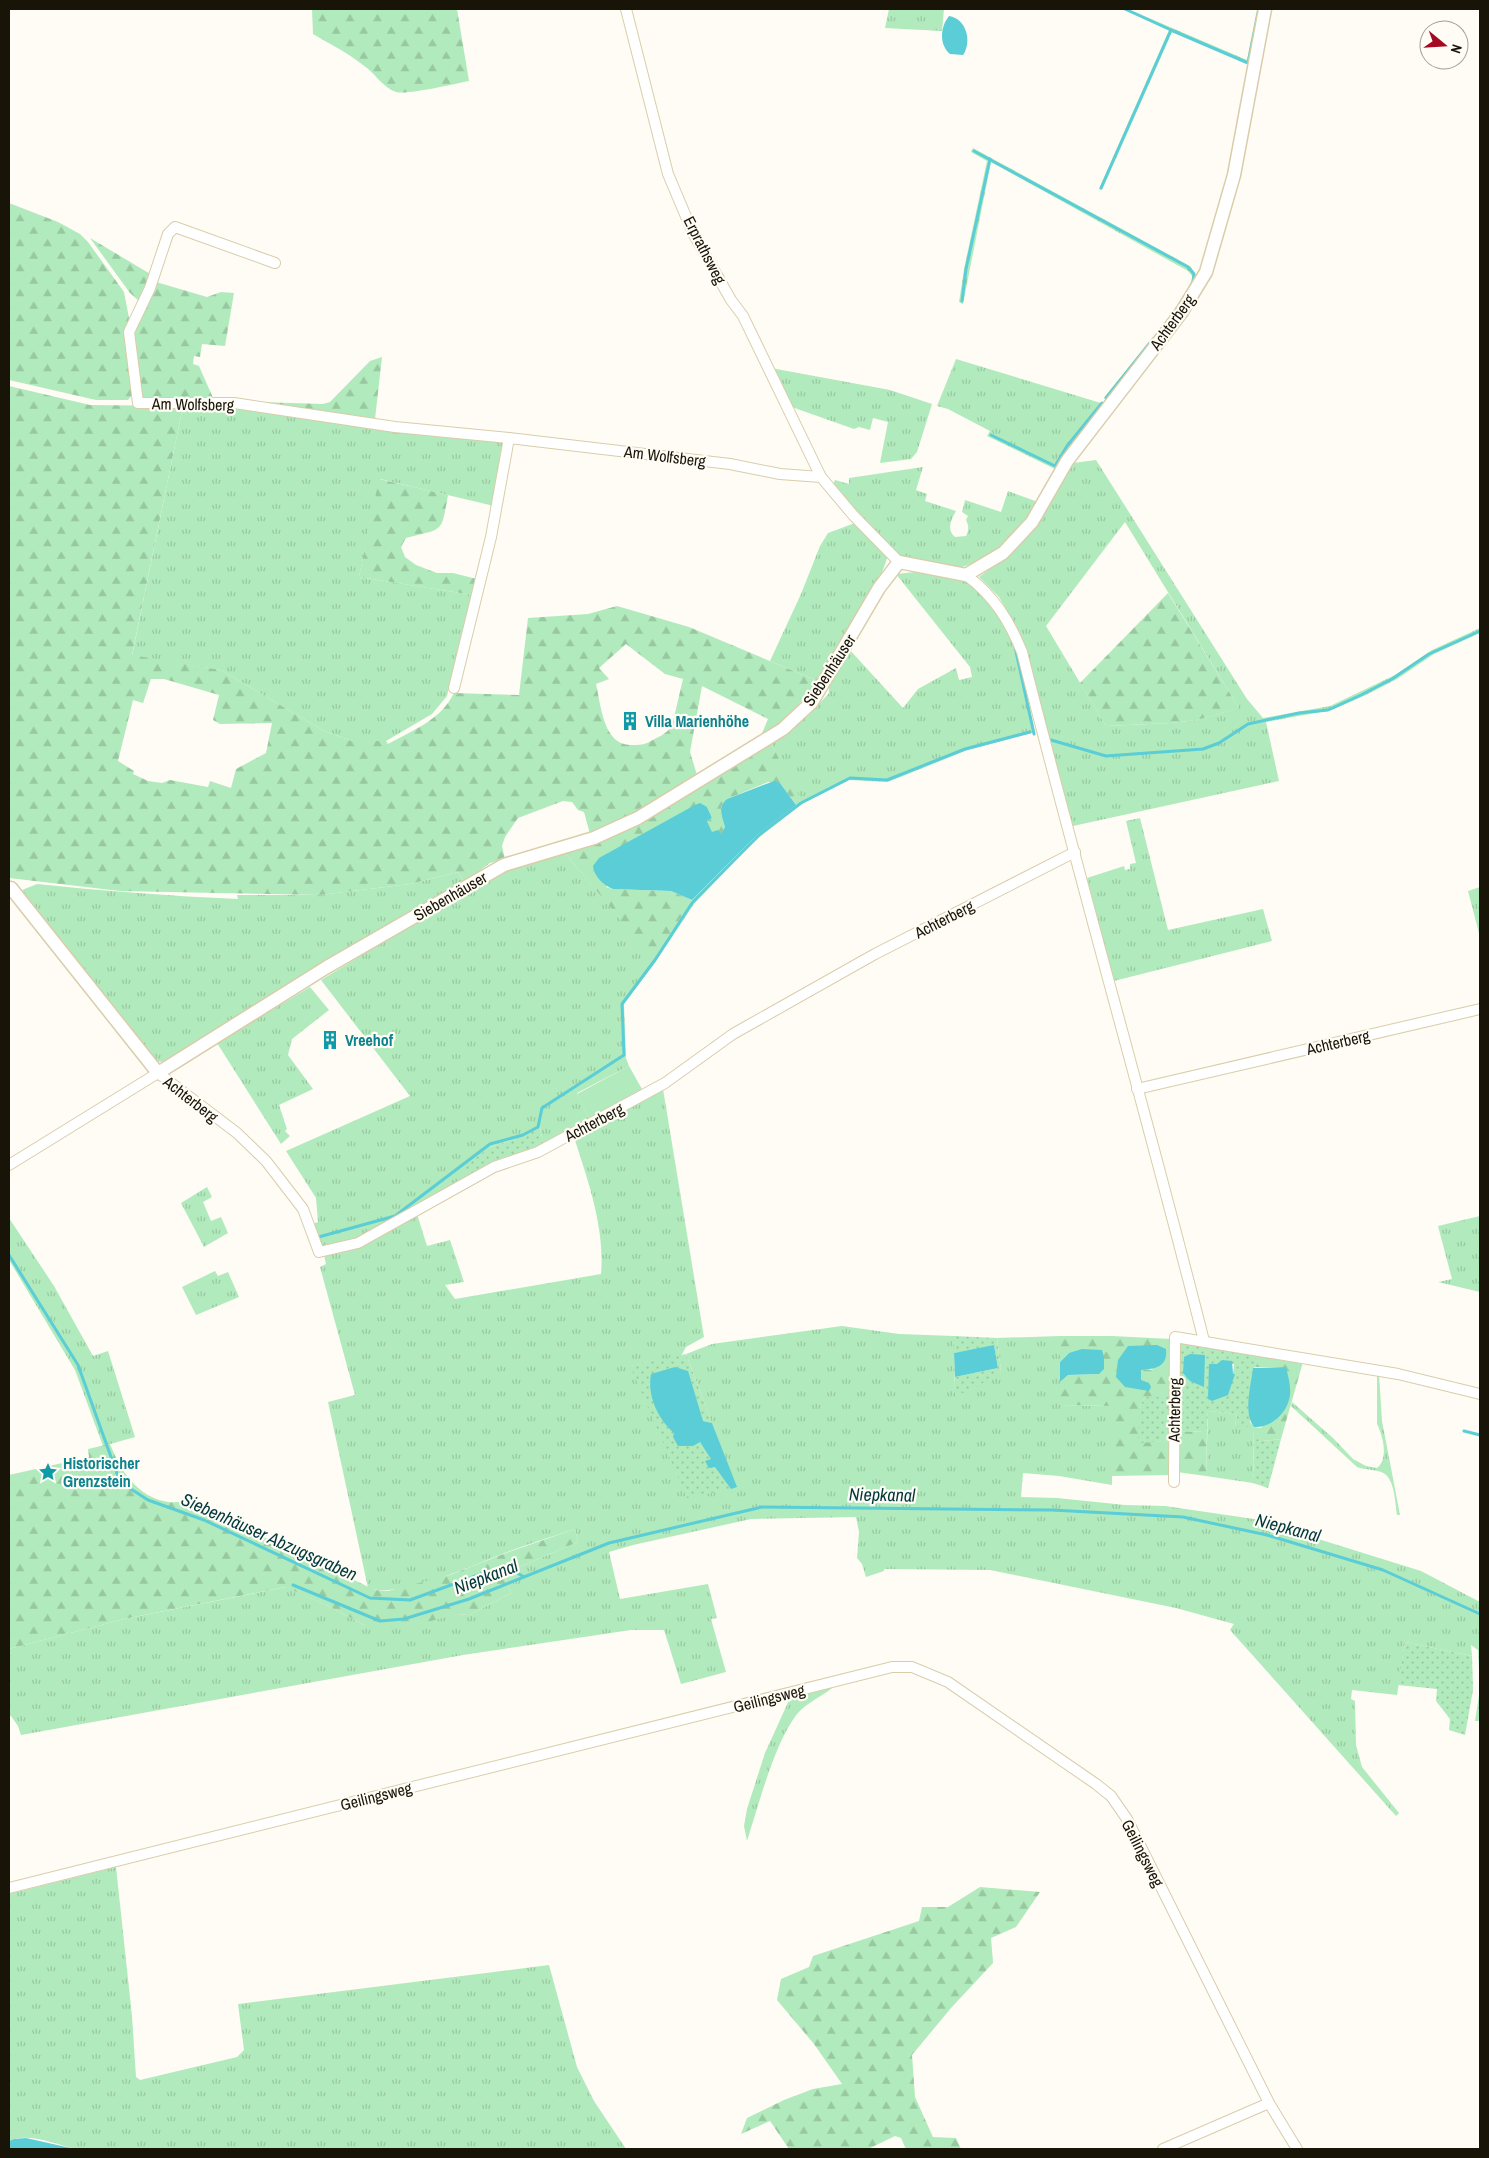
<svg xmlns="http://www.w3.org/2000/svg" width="1489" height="2158" font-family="'Archivo Narrow',sans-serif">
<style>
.grass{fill:url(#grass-tufts);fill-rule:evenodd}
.forest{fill:url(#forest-firs);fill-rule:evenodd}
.park{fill:url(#park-dots);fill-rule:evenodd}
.pitch{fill:#b1eabc}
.water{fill:#5acdd6}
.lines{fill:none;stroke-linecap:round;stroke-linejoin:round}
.stream{stroke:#5acdd6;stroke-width:3}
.minor-casing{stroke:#d9cdaa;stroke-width:12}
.tertiary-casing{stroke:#d9cdaa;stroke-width:15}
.minor{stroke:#fff;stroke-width:10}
.tertiary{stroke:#fff;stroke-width:12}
.labels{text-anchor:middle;stroke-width:4.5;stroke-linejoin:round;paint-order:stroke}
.street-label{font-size:16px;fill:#181407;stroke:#fefcf5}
.culture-label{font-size:16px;font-weight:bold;fill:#0d838f;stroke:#fefcf5;text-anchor:start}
.water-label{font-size:18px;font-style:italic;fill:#00383c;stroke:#fefcf5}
</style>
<defs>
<pattern id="grass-tufts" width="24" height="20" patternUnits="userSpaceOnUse" patternTransform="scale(1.25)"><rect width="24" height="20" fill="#b1eabc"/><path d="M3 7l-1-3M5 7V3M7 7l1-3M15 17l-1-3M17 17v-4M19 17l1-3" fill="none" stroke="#98c8a0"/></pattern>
<pattern id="forest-firs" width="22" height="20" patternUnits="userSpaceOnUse" patternTransform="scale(1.25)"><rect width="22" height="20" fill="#b1eabc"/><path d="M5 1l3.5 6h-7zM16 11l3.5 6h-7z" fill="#98c8a0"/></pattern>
<pattern id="park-dots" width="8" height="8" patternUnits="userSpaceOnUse" patternTransform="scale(1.25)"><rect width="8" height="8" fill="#b1eabc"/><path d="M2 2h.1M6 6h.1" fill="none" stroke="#98c8a0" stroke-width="1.8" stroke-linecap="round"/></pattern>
</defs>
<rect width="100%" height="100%" fill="#fefcf5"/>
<!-- grass -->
<g class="grass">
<path d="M889,9H944L942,31L885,28Z"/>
<path d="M1122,9H1128L1247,60L1257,9H1260L1249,64L1172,32L1102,190L1099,189L1169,30Z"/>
<path d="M973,148L1190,266L1196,275C1194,298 1126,377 1108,399L1104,398C1118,379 1194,293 1192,276L1188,271L991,162L963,304L959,302L964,269L987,161L971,152Z"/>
<path d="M956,359L1104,404L1055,469L987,436L990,431L948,409L937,406Z"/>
<path d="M771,368L890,390L932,404L917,452L911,459L880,463L888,422L873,418L870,430L859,427L854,429L789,406Z"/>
<path d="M183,406H228L506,439L494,506L380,479L359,577L473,595L447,696L432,714L386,741H352L324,731L221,670L132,656Z"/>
<path d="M1096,460L1247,699L1263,718L1330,706L1395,675L1432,650L1480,628V633L1434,654L1397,679L1366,695L1332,710L1266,722L1279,781L1073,826L1020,633L999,597L979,577L1011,554L1024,539L1073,463ZM1125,522L1239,708H1238L1197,720L1171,723L1106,726L1046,626Z"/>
<path d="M923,467L916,490L927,494L925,501L956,511C951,520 946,529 955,537L966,536C969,530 969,526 966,520L968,516L962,512L965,500L1001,512L1008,491L1038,502L1017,532L989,557L957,569L902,557L832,486L835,480L849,484V478Z"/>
<path d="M855,523L888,555C875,599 844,643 820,682L770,661L801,594L820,546L828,533Z"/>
<path d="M915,572L967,580L991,603L1015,642L1035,732L965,751L888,782L849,780L803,803L761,836L735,860L694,904L656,961L624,1004L626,1058L629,1066L577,1093L590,1121L543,1144L540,1127L524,1136L490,1147L469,1178L350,1244L320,1248L312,1224L318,1222L316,1198L286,1151L410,1096L321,980L496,874L564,852L654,958L692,900L758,834L801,801L770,742L809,715L829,693L828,679L848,648L903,708L918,689L956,668L959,680L972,677L970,667L896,574Z"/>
<path d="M1140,818L1168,930L1263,909L1272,941L1114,981L1087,878L1124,866L1125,870L1130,869V864L1136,863L1126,821Z"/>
<path d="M458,872L464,882L164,1062L152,1061L22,890L37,884C104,891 171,896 238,899L237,895H320L410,884Z"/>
<path d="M1480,887V937L1468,891Z"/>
<path d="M310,987L329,1010L292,1039L288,1055L313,1089L279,1105L287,1129L285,1131L290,1136L281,1144L217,1043Z"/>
<path d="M663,1089L704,1337L686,1347L681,1356L631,1366L736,1487L686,1354L712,1344L842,1326L899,1334L954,1336L955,1393L1001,1371L997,1338L1060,1336V1405L1112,1406V1485L1059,1476L1023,1473L1021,1497L1057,1498L1125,1505L1165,1506L1254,1519L1421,1571L1480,1602V1721H1475L1480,1689L1478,1650L1471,1645L1472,1656L1405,1642L1397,1695L1352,1690L1351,1699L1355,1701L1356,1745L1362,1767L1399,1813L1396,1816L1230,1630L1234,1624L1176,1608L990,1570L884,1569V1571L866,1577L862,1564L857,1558L859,1532L856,1517L751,1519L633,1545L609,1552L620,1599L708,1584L717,1618L711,1619L726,1672L681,1684L664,1630H631L463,1655L21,1735L18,1726L11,1716L9,1717V1649L124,1619L286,1587L328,1606L366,1626L457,1614L469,1615L511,1593L503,1574L578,1542L575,1529C552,1537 528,1544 505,1553C473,1565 401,1599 368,1588L328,1402L355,1395L320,1267L326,1264L324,1255C358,1250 387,1231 417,1214L427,1246L450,1240L464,1282L445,1285L455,1299L601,1274C605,1227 588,1181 574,1137Z"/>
<path d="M207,1187L212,1197L203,1202L211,1221L221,1217L228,1233L204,1247L181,1203Z"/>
<path d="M1480,1216V1292L1438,1282L1452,1279L1438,1226Z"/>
<path d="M9,1218L54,1286L93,1356L108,1351L135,1437L103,1446L75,1370L9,1260Z"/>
<path d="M215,1271L218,1276L228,1272L239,1297L196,1315L182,1287Z"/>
<path d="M1377,1374H1379L1382,1421L1400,1515H1397C1395,1503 1395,1476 1381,1472C1373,1469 1365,1470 1357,1467L1291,1406L1292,1402L1333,1438L1353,1459L1366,1466L1377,1468C1389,1459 1383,1436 1377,1424Z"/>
<path d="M1208,1411L1237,1414L1235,1427H1254L1253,1483L1206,1476Z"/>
<path d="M835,1686C824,1695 806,1703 797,1714C774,1744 759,1804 747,1841L744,1826L747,1809L765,1753L790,1698Z"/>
<path d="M116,1867L132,2016L136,2077L140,2080L237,2057L244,2050L238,2004L549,1965L577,2067L594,2101L626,2149H75C56,2144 27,2132 9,2141V1894Z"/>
</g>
<!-- forest -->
<g class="forest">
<path d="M312,9H457L469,81C454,84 408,95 396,92C383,88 374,72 363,65C348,53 330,44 313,34Z"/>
<path d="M9,203L58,222L80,234L88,242L124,292L129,318L126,338L132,395L128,400H96L9,380Z"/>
<path d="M90,238L152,275L141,303L130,293Z"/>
<path d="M156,282L207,297L221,292L234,293L225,346L202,344L200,357L194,356L193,364L199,366L214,400L141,399L133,330Z"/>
<path d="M382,357L375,419L260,402L323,404L330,402L370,361Z"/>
<path d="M9,386L90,405L183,406L132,655L221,670L324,731L352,741H386L388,744C413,730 441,720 454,693L519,695L528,618L588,614L617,606L689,627L820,682L783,721L760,738L768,719L702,686L690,752L697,775L638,813L590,834L584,812L578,810L572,802L563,801L518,818L505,837L502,846L505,859L490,863L464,882L458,872L410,884L320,895L120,891L9,878ZM626,644L665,674L683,679L672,726C667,734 656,738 647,743C642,745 637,745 632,745C603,746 601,705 596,684L609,679L599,668ZM151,679H164L219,695L213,720L220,724L272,723L266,753L236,769L231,788L210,781L208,787L170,780L162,783L148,781L133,774L134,771L118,761L133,700L143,703Z"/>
<path d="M379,479L448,495C441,534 444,528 406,538L401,547L405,557L416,565L437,573H453L477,579L473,595L359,577Z"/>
<path d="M1168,593L1239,708L1197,720L1171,723L1106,726L1080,683Z"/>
<path d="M770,742L802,801L796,805L780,783L768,782L727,799C717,807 722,816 725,827L721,835L712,833L707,821L712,818L707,807L606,887L613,889L671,891L692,900L654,959L564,852Z"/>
<path d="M1060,1336H1112L1171,1339V1397H1145L1139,1408V1442L1171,1441V1472L1168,1475L1112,1476V1406L1060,1405V1382L1068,1375L1099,1374L1069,1353L1060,1362ZM1128,1346L1153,1370L1141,1369V1380Z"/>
<path d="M1256,1354L1303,1362L1281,1439L1254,1442V1427L1261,1428L1286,1367H1256Z"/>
<path d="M1177,1431L1207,1432L1206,1476L1177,1472Z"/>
<path d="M110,1444C121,1471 137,1497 168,1502C179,1503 190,1500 200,1504C205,1506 211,1511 216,1514L375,1590L388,1591L450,1575L506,1553L575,1529L578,1542L503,1574L511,1593L469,1615L457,1614L409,1627H380L366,1626L328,1606L285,1587L124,1619L9,1649V1475L89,1457L88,1449Z"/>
<path d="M980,1887L1040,1892L1016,1927L991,1938L993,1963L951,2008L912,2055L915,2097L933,2137L956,2138L961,2149H906L901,2138L895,2136L868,2149H789L770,2121L741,2134L747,2118L784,2100L813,2089L842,2084L814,2044L777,2000L781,1979L809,1967L813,1956L919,1921L922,1907H948Z"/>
</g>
<!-- park -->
<g class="park">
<path d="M540,1127L543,1144L494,1164L469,1178L464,1167L490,1147L524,1136Z"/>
<path d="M954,1336L997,1338L1001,1371L969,1392L955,1394V1377L998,1368L994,1346L954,1353Z"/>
<path d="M1183,1341L1256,1354V1367L1253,1368L1250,1422L1254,1427H1235L1237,1414L1208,1411L1207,1432L1177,1431V1346ZM1209,1364H1234L1233,1374Z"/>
<path d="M686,1354L712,1423L703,1421L700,1442L712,1459L705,1461L709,1468L715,1467L731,1489L687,1498L630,1366Z"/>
<path d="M1145,1397H1171V1441L1138,1443L1139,1408Z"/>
<path d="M1281,1439L1268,1488L1253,1483L1254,1442Z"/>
<path d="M1405,1642L1472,1656L1473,1690L1465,1735L1449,1730L1450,1719L1436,1701L1437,1689L1398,1685Z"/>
</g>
<!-- pitch -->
<path class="pitch" d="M629,1066L643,1091L590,1121L577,1094Z"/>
<!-- water -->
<g class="water">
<path d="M949,16C967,19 972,42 963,55L950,54C939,45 940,27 949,16Z"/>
<path d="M774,781L780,783L796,805L758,834L692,900L671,891L613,889C604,886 594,876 593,866L599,858L695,805L700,803L707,807L712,818L707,821L712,832L718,830L721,834L725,827C722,816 717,807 727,799Z"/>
<path d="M994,1345L998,1368L955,1377L954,1353Z"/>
<path d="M1157,1345L1166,1349C1168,1367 1155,1369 1141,1370V1380L1149,1383L1151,1387L1149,1391L1125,1387L1116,1377L1118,1360L1128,1346Z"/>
<path d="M1082,1349L1102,1350L1104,1357V1369L1099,1374L1068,1375L1060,1382V1362L1069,1353Z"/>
<path d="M1190,1354L1205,1355L1204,1387L1190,1381L1183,1373L1184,1357Z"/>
<path d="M1222,1360L1232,1361L1233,1374H1235L1228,1395L1212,1401L1208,1399L1209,1364H1217Z"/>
<path d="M675,1367L688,1371L703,1421L712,1423L737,1487L731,1489L715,1467L709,1468L705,1461L711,1459L700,1442L693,1446H678L673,1437L674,1433C658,1419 647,1396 651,1374Z"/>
<path d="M1286,1367C1288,1376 1291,1386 1290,1395C1288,1412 1272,1428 1254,1427C1243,1413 1251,1385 1253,1368Z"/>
<path d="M26,2138L75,2149H9V2141L14,2139Z"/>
</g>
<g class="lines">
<!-- stream -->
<g class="stream">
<path d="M1125,9L1171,30"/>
<path d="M974,151L1188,267L1194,274L1193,283"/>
<path d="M1101,188L1171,30L1248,63L1258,14"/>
<path d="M962,301L966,269L990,159"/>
<path d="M1106,398L1153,339"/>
<path d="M991,435L1055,466L1067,446L1102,403"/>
<path d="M1015,647L1034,734"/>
<path d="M1051,740L1106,756L1203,749L1219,743L1248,724L1299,713L1328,710L1361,695L1392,679L1429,654L1480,631"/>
<path d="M315,1238L395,1216L490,1144L523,1135L538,1127L542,1108L624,1055L622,1004L655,960L692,903L759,835L801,803L850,778L887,780L965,749L1030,732"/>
<path d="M9,1255L78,1365L120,1482L148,1500L204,1520L370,1598L410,1600L481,1574"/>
<path d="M1464,1431L1480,1435"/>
<path d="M514,1571L524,1577"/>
<path d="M293,1585L380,1621L404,1619L469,1599L609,1543L762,1507L1052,1510L1183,1517L1267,1535L1383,1570L1480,1614"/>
</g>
<!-- minor casing -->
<g class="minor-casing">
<g id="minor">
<path d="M626,9L668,174L693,233L731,300L743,316L821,477L853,515L899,562"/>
<path d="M275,263L175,227L168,234L150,288L129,332L138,403H234L395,427L509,438L730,464L780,474L821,477"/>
<path d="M966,575C994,596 1009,620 1022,652C1080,883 1146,1111 1204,1341"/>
<path d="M454,688L491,537L509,438"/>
<path d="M1137,1089L1480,1009"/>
<path d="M9,1165L158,1073L237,1133L266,1161L303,1209L319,1252L358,1243L494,1167L538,1152L665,1083L733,1034L875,954L1075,852"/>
<path d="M1174,1482L1175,1337L1398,1374L1480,1394"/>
<path d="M9,1888L892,1667H912L948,1682L1096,1784L1111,1796L1127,1819L1269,2103L1297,2149"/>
<path d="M1163,2149L1269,2103"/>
</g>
</g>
<!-- tertiary casing -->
<g class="tertiary-casing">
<path id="tertiary" d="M9,888H11L158,1073L327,967L504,865L594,838L638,818L783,729L812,702L879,588L899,562L966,575L1003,553L1032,522L1067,461L1181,313L1206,272L1234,175L1265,9"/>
</g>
<!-- minor -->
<use href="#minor" class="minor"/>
<!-- tertiary -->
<use href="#tertiary" class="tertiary"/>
</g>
<!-- icons -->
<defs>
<g id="building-bare" transform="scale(1.5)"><path d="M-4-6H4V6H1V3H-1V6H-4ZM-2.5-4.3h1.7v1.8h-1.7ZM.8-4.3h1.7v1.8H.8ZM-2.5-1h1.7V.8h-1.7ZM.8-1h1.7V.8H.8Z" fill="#0f9aa8" stroke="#fefcf5" stroke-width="2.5" paint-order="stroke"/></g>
<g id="sight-bare" transform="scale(1.5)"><path d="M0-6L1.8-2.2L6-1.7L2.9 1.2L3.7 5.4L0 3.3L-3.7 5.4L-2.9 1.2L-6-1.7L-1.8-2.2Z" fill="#0f9aa8" stroke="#fefcf5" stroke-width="2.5" paint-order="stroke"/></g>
</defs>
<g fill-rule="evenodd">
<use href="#building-bare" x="630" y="721"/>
<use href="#building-bare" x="330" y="1040"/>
<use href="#sight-bare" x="48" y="1472"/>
</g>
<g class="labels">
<!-- street labels -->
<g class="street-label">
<text transform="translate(705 250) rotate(63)" y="6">Erprathsweg</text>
<text transform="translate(1172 322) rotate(-54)" y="6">Achterberg</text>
<text transform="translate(193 404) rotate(1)" y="6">Am Wolfsberg</text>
<text transform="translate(665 456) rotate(7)" y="6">Am Wolfsberg</text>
<text transform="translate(829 670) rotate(-57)" y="6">Siebenhäuser</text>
<text transform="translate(450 896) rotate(-30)" y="6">Siebenhäuser</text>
<text transform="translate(944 919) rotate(-27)" y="6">Achterberg</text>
<text transform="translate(1338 1042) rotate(-13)" y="6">Achterberg</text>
<text transform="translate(191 1099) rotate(38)" y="6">Achterberg</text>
<text transform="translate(594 1122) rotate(-28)" y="6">Achterberg</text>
<text transform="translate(1174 1410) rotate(-89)" y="6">Achterberg</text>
<text transform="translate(769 1698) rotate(-14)" y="6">Geilingsweg</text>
<text transform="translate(376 1796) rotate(-14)" y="6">Geilingsweg</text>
<text transform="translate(1143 1853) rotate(63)" y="6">Geilingsweg</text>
</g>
<!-- culture labels -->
<g class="culture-label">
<text x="645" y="727">Villa Marienhöhe</text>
<text x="345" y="1046">Vreehof</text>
<text x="63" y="1469">Historischer<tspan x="63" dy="18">Grenzstein</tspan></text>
</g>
<!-- water labels -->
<g class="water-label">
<text transform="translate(882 1495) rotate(1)" y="6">Niepkanal</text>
<text transform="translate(1288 1528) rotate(15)" y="6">Niepkanal</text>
<text transform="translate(269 1537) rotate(24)" y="6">Siebenhäuser Abzugsgraben</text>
<text transform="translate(486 1577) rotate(-21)" y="6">Niepkanal</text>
</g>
</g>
<!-- border -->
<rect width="1489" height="2158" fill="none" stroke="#181407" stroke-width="20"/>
<!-- north arrow -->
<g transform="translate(1444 45) rotate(108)"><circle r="24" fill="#fefcf5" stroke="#a29f96"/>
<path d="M0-4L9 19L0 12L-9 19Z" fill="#a40922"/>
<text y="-8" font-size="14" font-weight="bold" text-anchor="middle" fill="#181407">N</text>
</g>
</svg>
